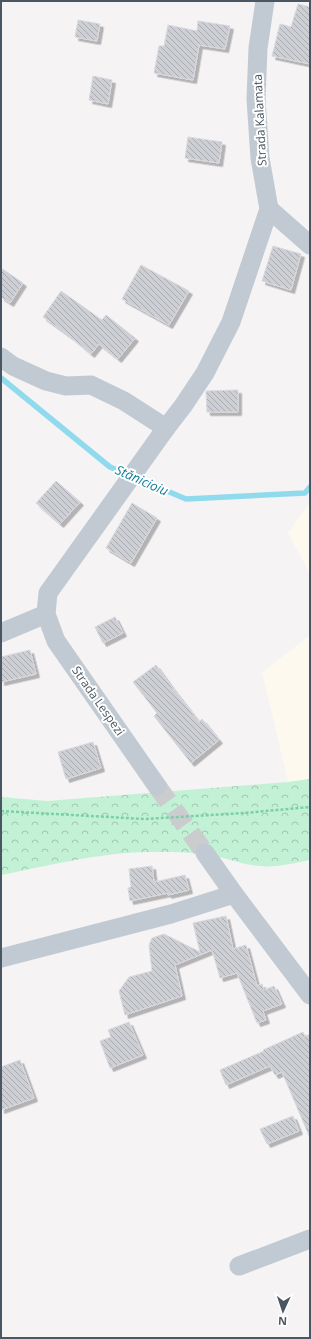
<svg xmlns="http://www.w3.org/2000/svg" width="311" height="1339" font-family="'Open Sans',sans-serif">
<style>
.commercial{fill:#fdf9ef}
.forest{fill:url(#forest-crowns)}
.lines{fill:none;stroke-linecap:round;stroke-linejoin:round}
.stream{stroke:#90daee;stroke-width:5.5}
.building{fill:url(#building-back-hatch);stroke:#d7d9de;filter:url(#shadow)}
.minor-tunnel{stroke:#caccce;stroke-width:19;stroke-dasharray:19 10;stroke-linecap:butt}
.path{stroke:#7ad0a6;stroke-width:2.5;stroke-dasharray:3 2;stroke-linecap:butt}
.minor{stroke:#c1cad2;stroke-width:19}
.labels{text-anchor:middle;stroke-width:4;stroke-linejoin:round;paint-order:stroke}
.street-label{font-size:12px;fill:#4a5661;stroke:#fff}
.water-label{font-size:13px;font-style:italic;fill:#0c7c9b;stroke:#fff}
</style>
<defs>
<pattern id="forest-crowns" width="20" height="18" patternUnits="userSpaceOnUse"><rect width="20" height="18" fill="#c3f1d5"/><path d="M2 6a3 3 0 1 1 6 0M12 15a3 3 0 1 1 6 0" fill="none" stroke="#a0c6b0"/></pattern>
<pattern id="building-back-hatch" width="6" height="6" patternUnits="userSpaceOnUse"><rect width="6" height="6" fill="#cdcfd5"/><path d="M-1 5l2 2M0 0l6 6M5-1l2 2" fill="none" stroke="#a8abb0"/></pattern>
<filter id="shadow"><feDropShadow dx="3.5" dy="3.5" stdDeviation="0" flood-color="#0004"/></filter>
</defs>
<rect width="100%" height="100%" fill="#f5f3f3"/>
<!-- commercial -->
<g class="commercial">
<path d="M310,502V574L288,533Z"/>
<path d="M310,635V779L288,782L262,672Z"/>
</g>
<!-- forest -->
<path class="forest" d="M310,779V860C294,863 275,868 259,866C243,865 230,859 215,856C196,852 176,852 157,852C105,851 52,865 1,875V797L47,801L288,782Z"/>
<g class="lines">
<!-- stream -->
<path class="stream" d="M1,378L110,467L186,499L305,493L310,487"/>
</g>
<!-- building -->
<g class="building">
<path d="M298,4L310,7V64L272,56L280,24L291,27Z"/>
<path d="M78,20L100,24L97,41L75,37Z"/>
<path d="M198,21L230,26L225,49L199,45L193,80L154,73L159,46H164L168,25L197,31Z"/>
<path d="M93,76L112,80L108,104L89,100Z"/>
<path d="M188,137L222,142L219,163L185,158Z"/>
<path d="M273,246L301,254L291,290L262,281Z"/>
<path d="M141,265L189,291L169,325L122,299Z"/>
<path d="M1,268L23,283L10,303L1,297Z"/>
<path d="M61,291L102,320L106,315L135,338L118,359L99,344L91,354L71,337L43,317Z"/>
<path d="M238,390V412H207L206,391Z"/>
<path d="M56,481L80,502L60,524L36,503Z"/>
<path d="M132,503L157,518L131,563L106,548Z"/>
<path d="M115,617L123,633L103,643L95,627Z"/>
<path d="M30,650L36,674L1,682V657Z"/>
<path d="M156,665L171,686L199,722L202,719L219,740L191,763L154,716L157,713L133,682Z"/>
<path d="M93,742L101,768L66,779L58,752Z"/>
<path d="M152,866L154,882L185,875L189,890L168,895V893L130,901L128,888L131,887L129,869Z"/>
<path d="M226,916L233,949L246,945L257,986L262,984L264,990L274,986L282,1004L263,1011L266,1020L257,1023L237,973L220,978L212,950L175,965L182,996L125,1015L119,991L129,977L152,971L149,945L152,938L164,934L200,952L193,923Z"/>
<path d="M129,1022L143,1055L110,1068L100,1041L111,1037L108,1030Z"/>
<path d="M303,1032L305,1037L310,1034V1138L282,1072L275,1075L270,1066L226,1085L220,1070L264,1051L263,1050Z"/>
<path d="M20,1060L34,1098L1,1110V1067Z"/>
<path d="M293,1116L299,1131L267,1144L260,1129Z"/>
</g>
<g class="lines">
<!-- minor-tunnel -->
<path class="minor-tunnel" d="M157,786L205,853"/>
<!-- path -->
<path class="path" d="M1,811L145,819L244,813L310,807"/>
<!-- minor -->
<g class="minor">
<path d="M265,1L258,48L256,99L260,158L269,209L310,245"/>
<path d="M1,357L13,366L46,381L66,386L91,385L124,401L166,428"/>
<path d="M1,633L46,614"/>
<path d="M157,786L56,641L46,614L48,593L166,428L183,406L205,373L231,322L269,209"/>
<path d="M205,853L234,894L310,995"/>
<path d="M1,958L171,914L234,894"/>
<path d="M239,1266L310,1239"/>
</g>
</g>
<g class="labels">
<!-- street labels -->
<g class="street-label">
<text transform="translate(260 120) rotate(-93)" y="4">Strada Kalamata</text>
<text transform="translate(98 701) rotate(55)" y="4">Strada Lespezi</text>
</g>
<!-- water labels -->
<g class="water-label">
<text transform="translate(142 480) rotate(24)" y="5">Stănicioiu</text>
</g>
</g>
<!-- border -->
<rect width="311" height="1339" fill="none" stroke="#4a5661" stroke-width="4"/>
<!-- north arrow -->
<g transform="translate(283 1311) rotate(183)" stroke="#ffffff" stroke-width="3" paint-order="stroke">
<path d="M0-3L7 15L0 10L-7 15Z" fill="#4a5661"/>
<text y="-6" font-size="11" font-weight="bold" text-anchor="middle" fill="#4a5661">N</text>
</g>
</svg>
